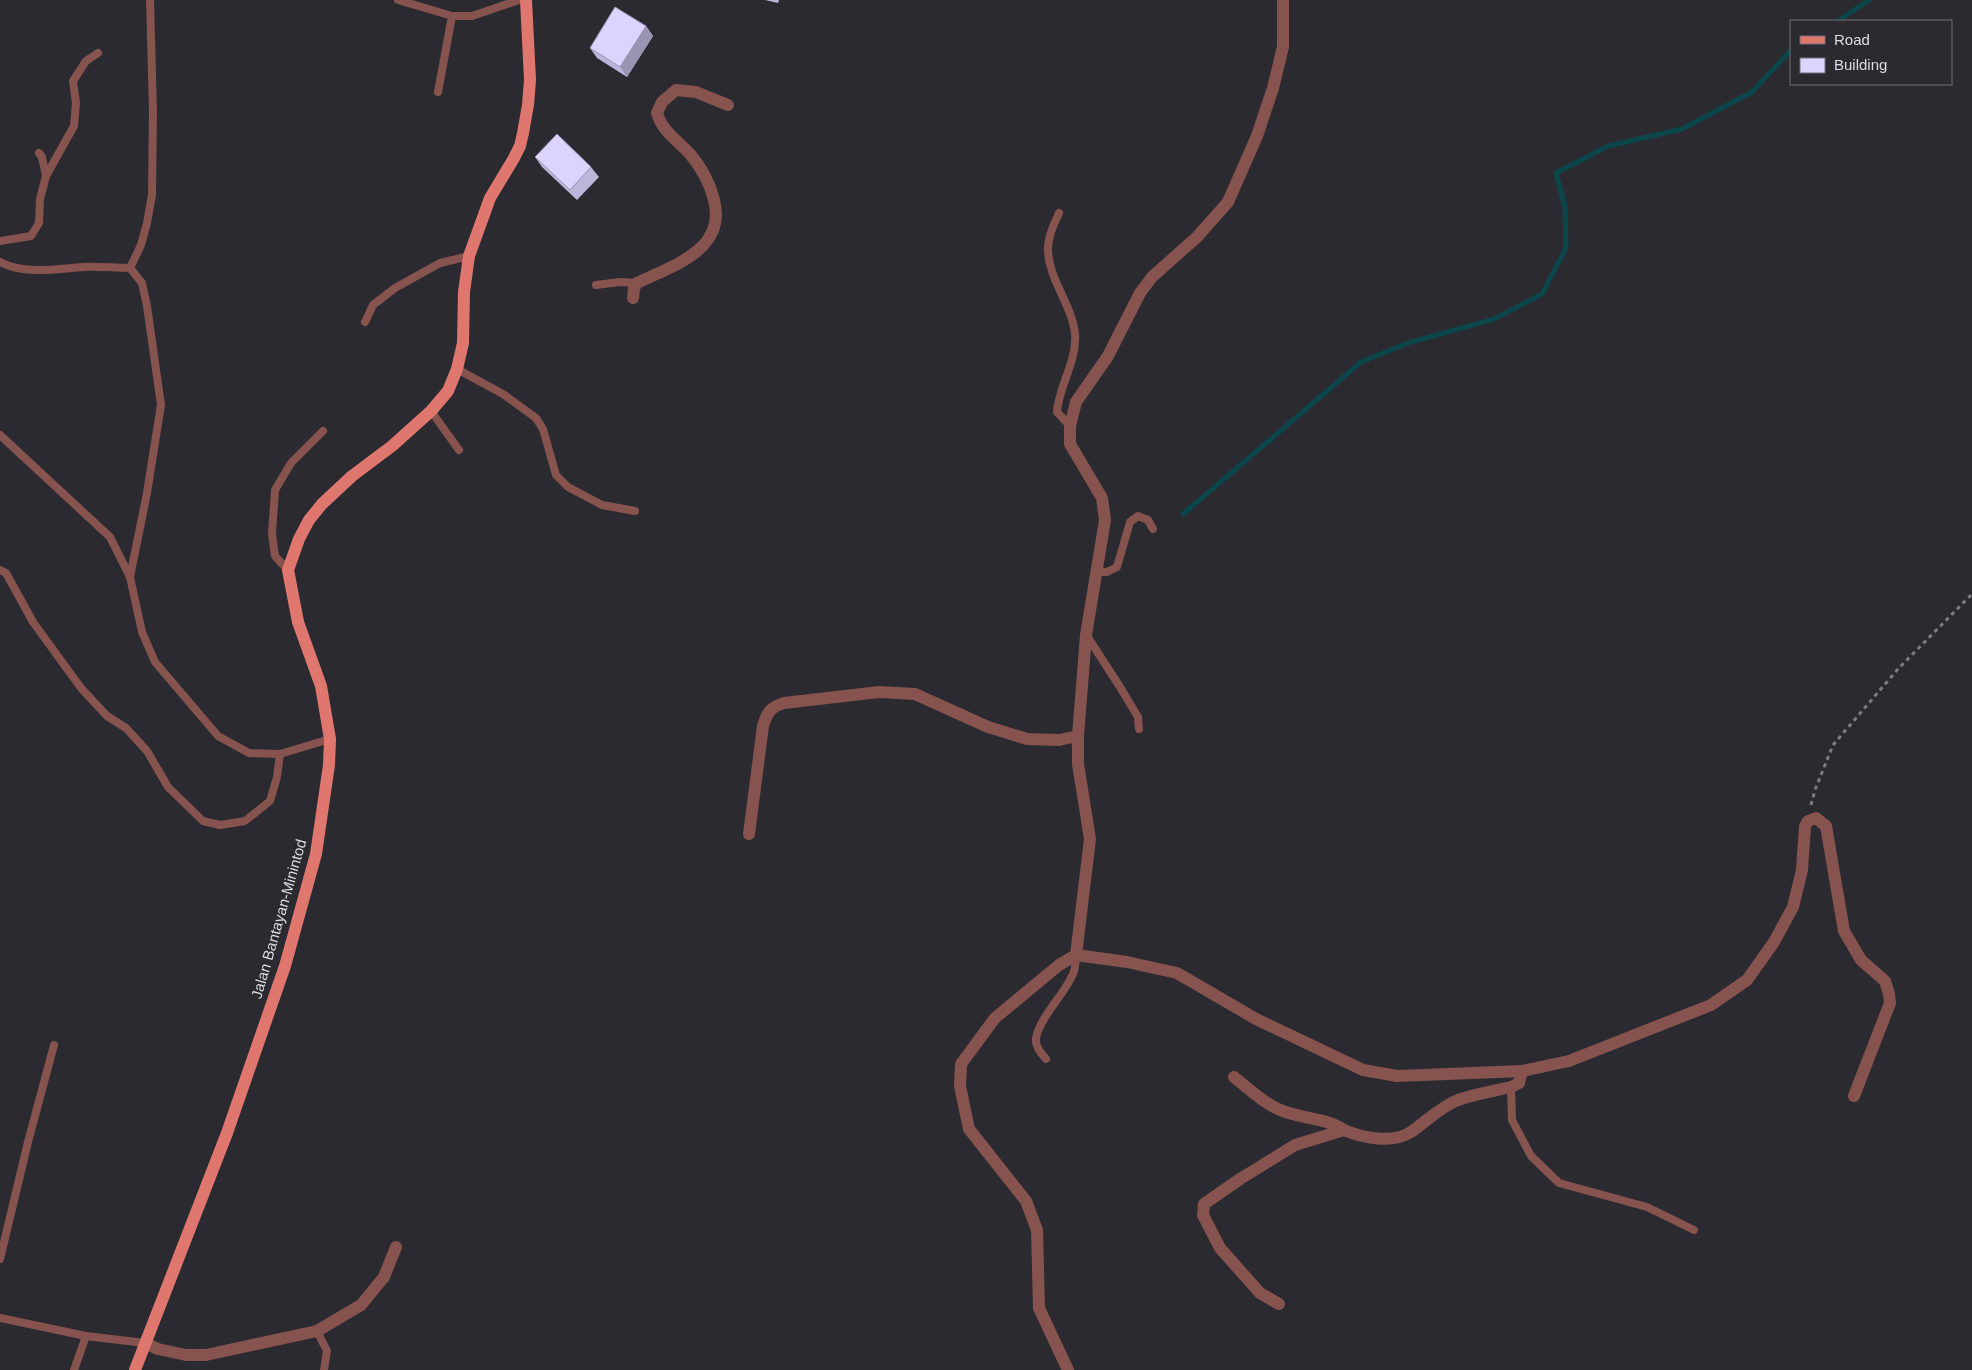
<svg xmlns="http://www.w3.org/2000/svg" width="1972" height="1370" font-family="Arial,sans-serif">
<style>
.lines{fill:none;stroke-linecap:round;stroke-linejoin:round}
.stream{stroke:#0b474a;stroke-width:5}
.path{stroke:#7d7c82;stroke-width:3;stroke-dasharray:4 4;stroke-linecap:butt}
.lane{stroke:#86534e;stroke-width:8}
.street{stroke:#86534e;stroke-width:12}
.primary{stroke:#e0776f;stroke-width:12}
.wall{fill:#bdb6da}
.shaded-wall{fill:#9a94b2}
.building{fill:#dcd4fe;stroke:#9a94b2}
.labels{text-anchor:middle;stroke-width:5;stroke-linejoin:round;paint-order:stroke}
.street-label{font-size:15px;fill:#dddce1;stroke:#2b2a31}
</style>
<rect width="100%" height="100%" fill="#2b2a31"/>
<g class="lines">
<!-- stream -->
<g class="stream">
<path d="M1838,21L1869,0"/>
<path d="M1183,514L1361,362L1408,343L1494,319L1542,294L1566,248L1565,207L1556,173L1608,146L1682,129L1752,92L1791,50"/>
</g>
<!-- path -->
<path class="path" d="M1811,805L1815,790L1833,745L1898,669L1972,594"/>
<!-- lane -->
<g class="lane">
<path d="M398,0L452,16H472L519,0"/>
<path d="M438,92L452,16"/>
<path d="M39,153L42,157L46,176"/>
<path d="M1059,213C1054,224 1048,236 1048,249C1048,279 1072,304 1075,334C1077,362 1059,385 1057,412L1070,426"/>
<path d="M0,241L31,236L39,223L40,199L46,176L74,126L76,103L73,81L86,61L98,53"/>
<path d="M0,262C26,275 56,269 83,267C99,266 114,268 130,268L142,283L147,306L161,405L147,493L130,577L142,632L155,662L218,736L249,753L280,754L330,739"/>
<path d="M130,268L141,245L147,223L152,195L153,111L150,0"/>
<path d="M596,285L620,282L637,283"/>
<path d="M365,322L373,305L395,288L440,263L469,256"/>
<path d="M457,369L503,394L536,418L543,429L556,475L568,487L602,505L635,511"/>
<path d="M431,411L459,450"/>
<path d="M0,435L110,537L130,577"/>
<path d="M0,570L6,573L33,622L81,688L107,716L126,728L147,751L168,787L203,821L220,825L245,821L270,801L277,777L280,754"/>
<path d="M288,570L275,556L272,534L275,490L291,463L323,431"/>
<path d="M1096,572H1107L1117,567L1130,522L1138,516L1148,520L1153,529"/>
<path d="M1087,636L1120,687L1138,717L1139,729"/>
<path d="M1046,1059C1041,1053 1035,1047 1036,1038C1040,1017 1064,995 1073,974C1076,968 1075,961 1076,955"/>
<path d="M1511,1087L1512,1120L1531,1156L1559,1183L1647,1207L1694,1230"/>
<path d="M0,1259L28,1142L54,1045"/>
<path d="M0,1318L86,1336L145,1343"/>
<path d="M317,1331L327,1351L324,1370"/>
<path d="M74,1370L86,1336"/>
</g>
<!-- street -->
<g class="street">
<path d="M633,298L634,288L637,283C672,266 727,250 714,200C710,183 701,167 690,154C677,140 662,131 657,113L662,102L676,90L696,92L728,105"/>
<path d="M749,834L763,726C767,713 770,707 784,703L879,692L915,694L988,727L1027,739L1059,740L1078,736"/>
<path d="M1076,955L1127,962L1177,973L1256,1019L1363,1070L1397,1076L1522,1071L1569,1061L1711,1005L1747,980L1774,942L1793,907L1802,870L1805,826L1808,821L1816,818L1826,826L1844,931L1861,960L1885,981L1889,994L1890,1003L1854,1096"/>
<path d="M1234,1077C1248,1088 1262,1102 1278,1109C1299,1119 1325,1117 1344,1130L1295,1145L1240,1179L1204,1204L1203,1215L1220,1248L1260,1293L1279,1304"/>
<path d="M1344,1130C1363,1138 1392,1144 1411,1132C1427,1121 1440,1107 1458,1100C1475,1094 1494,1091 1511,1087L1519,1083L1522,1071"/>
<path d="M145,1343L158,1349L186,1355H206L317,1331L361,1305L384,1277L396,1247"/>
<path d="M1068,1370L1039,1308L1037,1230L1026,1201L969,1129L960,1086L961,1064L995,1018L1059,965L1076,955L1090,839L1078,764V736L1086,635L1105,520L1102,498L1070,444V426L1076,402L1108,356L1140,293L1152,277L1197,237L1228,202L1257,136L1273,88L1283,47V0"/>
</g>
<!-- primary -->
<path class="primary" d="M135,1370L227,1133L285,966L316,854L329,765L330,739L321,686L298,622L288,570L299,539L309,520L322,504L352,476L392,446L431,411L448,391L457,369L463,343L464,292L469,256L490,198L514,158L520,146L523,133L528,105L530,80L526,0"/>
</g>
<!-- wall -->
<g class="wall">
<path d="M765,0H779L778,3Z"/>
<path d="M646,26L653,36L627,77L597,58L590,48Z"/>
<path d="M535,157L591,167L599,177L577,200L542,167Z"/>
</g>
<!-- shaded-wall -->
<path class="shaded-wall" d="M646,26L653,36L627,77L620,67Z"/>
<!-- building -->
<g class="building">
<path d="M615,7L646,26L620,67L590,48Z"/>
<path d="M557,134L591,167L570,190L535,157Z"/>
</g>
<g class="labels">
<!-- street labels -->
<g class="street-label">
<text transform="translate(279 919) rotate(-74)" y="5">Jalan Bantayan-Minintod</text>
</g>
</g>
<!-- legend -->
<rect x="1790" y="20" width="162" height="65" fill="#2b2a31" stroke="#727177"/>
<rect x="1800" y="36" width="25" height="8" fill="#e0776f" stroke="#727177"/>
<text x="1834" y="45" font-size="15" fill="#dddce1">Road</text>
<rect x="1800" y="58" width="25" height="15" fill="#dcd4fe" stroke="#727177"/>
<text x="1834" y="70" font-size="15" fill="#dddce1">Building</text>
</svg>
